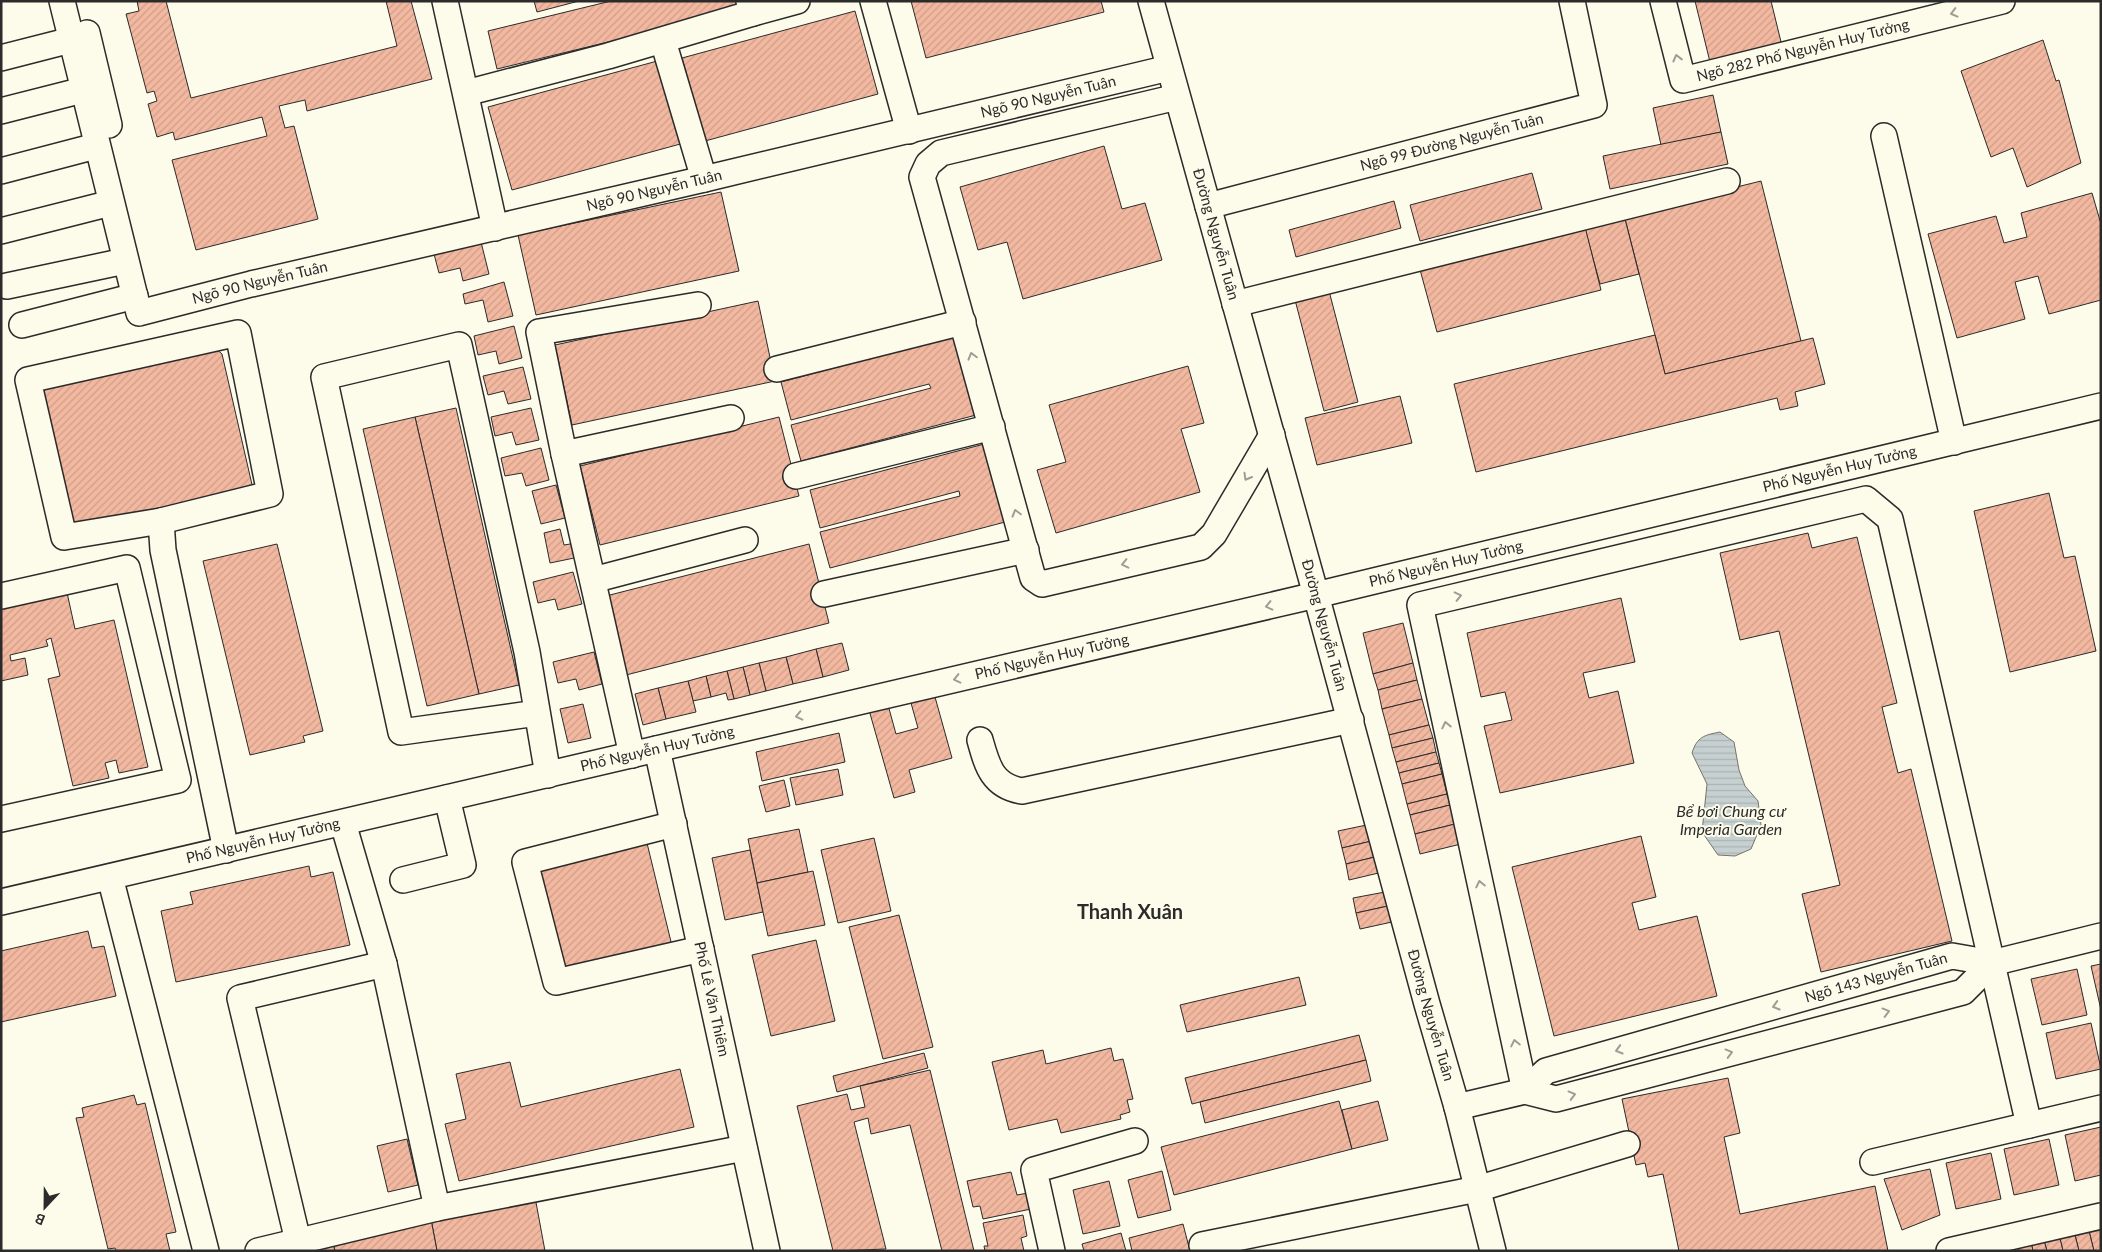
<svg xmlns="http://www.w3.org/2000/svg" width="2102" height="1252" font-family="Lato,sans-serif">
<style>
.water{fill:url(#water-rules);stroke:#74746e}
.building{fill:url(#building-hatch);stroke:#2b2b2b}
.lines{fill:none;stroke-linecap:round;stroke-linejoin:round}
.minor-casing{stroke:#2b2b2b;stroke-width:28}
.minor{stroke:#fdfbea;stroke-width:25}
.oneway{stroke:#9e9d94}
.labels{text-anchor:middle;stroke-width:4;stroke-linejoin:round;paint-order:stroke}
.street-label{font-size:15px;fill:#2b2b2b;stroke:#fdfbea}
.water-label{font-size:16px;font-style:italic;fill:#2b2b2b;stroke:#fdfbea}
.district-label{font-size:20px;font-weight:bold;fill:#2b2b2b;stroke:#fdfbea}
</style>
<defs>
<pattern id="water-rules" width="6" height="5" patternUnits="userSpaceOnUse" patternTransform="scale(1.25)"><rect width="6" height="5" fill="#c7d0d0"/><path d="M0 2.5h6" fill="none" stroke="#abb3b3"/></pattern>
<pattern id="building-hatch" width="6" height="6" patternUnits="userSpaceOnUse" patternTransform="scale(1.25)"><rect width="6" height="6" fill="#f2b8a0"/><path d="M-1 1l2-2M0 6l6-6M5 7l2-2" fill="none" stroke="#d09e8a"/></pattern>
</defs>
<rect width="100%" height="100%" fill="#fdfbea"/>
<!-- water -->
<path class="water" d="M1720,732L1734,742L1739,770L1745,786L1758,801L1761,825L1751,849L1735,856L1718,855L1702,832L1707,784L1692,753C1697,737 1704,735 1720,732Z"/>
<!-- building -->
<g class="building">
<path d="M137,1H166L191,98L397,46L386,1H411L432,79L307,111L305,100L279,106L285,128L294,126L318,219L196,250L172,160L267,136L262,117L175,140L173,132L157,137L148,104L157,101L154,91L147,93L126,14L139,11Z"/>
<path d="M534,1H579L537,12Z"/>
<path d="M611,1H738L740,10L497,69L488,31Z"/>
<path d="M911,1H1101L1104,12L926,58Z"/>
<path d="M1695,1H1771L1782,46L1710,62Z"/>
<path d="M855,11L878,94L705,141L682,58Z"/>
<path d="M2043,40L2056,81L2059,80L2081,163L2027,187L2013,148L1991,157L1961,71Z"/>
<path d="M661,60L684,143L512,190L488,107Z"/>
<path d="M1713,95L1721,132L1661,145L1653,108Z"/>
<path d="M1721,132L1728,164L1610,189L1603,156Z"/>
<path d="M1104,146L1122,209L1145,203L1162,260L1023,299L1007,242L978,250L960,187Z"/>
<path d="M1532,173L1542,209L1420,241L1410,205Z"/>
<path d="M1761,181L1801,341L1665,374L1624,215Z"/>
<path d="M721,192L739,271L536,315L518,235Z"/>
<path d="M2092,193L2101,224V300L2049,314L2038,276L2015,282L2025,319L1957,338L1928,234L1996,216L2004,243L2027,237L2021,213Z"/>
<path d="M1394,201L1401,228L1296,257L1289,230Z"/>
<path d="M1624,215L1639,274L1600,284L1584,225Z"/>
<path d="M1584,223L1601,290L1437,332L1419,266Z"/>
<path d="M481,242L489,274L463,281L460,268L439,273L434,254Z"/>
<path d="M504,282L513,316L488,322L483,300L465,304L463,294Z"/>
<path d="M1328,287L1358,402L1324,411L1294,296Z"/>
<path d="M758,301L775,381L572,425L555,345Z"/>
<path d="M514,326L522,358L499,364L496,351L478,355L474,336Z"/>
<path d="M959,335L980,414L801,461L791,425L931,388L929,384L791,420L781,382Z"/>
<path d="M1655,335L1665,374L1813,338L1825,384L1795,392L1798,406L1780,410L1777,398L1476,472L1454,384Z"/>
<path d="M214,347L222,354L253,489L69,530L38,395L44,385Z"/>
<path d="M1188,366L1204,423L1181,429L1200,492L1056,533L1037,470L1066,462L1049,405Z"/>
<path d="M523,367L531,399L508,404L504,391L488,395L483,376Z"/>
<path d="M1400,396L1412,443L1317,465L1305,418Z"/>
<path d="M456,408L519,685L479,694L415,417Z"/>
<path d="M531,408L539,440L516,445L512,432L495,436L491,417Z"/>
<path d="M415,417L479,694L427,706L363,429Z"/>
<path d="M779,417L799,496L600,545L580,466Z"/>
<path d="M988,443L1009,521L830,568L820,532L960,496L959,491L820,528L810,490Z"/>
<path d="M541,448L549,480L526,486L522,473L505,476L501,458Z"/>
<path d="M556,485L565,518L541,524L532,491Z"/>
<path d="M2049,493L2064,558L2075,556L2096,651L2010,672L1974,511Z"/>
<path d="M560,529L564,545L576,543L579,557L550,563L544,533Z"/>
<path d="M1808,533L1812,548L1857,537L1897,703L1882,707L1898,773L1911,769L1952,941L1821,972L1802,894L1840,885L1779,631L1740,640L1720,553Z"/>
<path d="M277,544L323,731L303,736L305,742L250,755L203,561Z"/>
<path d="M809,544L829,623L626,675L606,596Z"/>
<path d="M573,572L582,604L558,610L555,599L538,603L533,582Z"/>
<path d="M66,588L75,629L114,620L148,767L119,773L116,760L105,763L109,778L73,786L48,679L60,676L51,638L46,640L48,646L10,655L11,661L25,658L28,675L1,681V603Z"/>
<path d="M1621,598L1635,662L1583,673L1589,698L1618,691L1634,763L1500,793L1484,726L1512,720L1505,692L1481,697L1467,633Z"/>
<path d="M1403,623L1413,663L1373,674L1363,633Z"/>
<path d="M842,643L849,670L823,677L816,649Z"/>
<path d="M816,649L823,677L793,684L786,657Z"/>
<path d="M594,652L602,684L579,690L576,679L558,683L553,662Z"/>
<path d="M786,657L793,684L766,691L759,663Z"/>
<path d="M759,663L766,691L750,695L743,667Z"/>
<path d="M1413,663L1417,680L1378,690L1373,674Z"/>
<path d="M743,667L750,695L734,699L727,671Z"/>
<path d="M727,671L734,699L728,700L726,693L711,697L706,676Z"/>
<path d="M706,676L711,697L693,701L688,681Z"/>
<path d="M1417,680L1422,699L1382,709L1378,690Z"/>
<path d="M688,681L696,712L666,719L658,688Z"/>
<path d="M658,688L666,719L643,725L635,694Z"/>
<path d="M935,697L952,758L909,770L915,792L894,798L869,710L888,705L896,734L918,728L911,703Z"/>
<path d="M1422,699L1429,725L1389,735L1382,709Z"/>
<path d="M583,704L591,738L568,743L560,709Z"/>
<path d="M1429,725L1433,738L1392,748L1389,735Z"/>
<path d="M839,733L845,762L762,781L756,752Z"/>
<path d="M1433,738L1436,752L1396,762L1392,748Z"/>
<path d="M1436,752L1439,763L1399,773L1396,762Z"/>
<path d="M1439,763L1442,774L1402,784L1399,773Z"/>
<path d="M838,769L843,795L796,805L790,778Z"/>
<path d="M1442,774L1447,794L1407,804L1402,784Z"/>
<path d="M784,780L790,806L766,812L759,786Z"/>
<path d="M1447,794L1450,805L1410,815L1407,804Z"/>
<path d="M1450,805L1455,824L1415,834L1410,815Z"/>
<path d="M1376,823L1380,839L1342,848L1338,831Z"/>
<path d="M1455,824L1461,844L1420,854L1415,834Z"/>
<path d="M799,829L808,872L757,883L748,839Z"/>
<path d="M1641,836L1656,897L1632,903L1639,930L1697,916L1717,996L1554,1036L1512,867Z"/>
<path d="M874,838L891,911L838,923L821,850Z"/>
<path d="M646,839L673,950L556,978L528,867Z"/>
<path d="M1380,839L1383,855L1346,864L1342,848Z"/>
<path d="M750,850L763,912L725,920L712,858Z"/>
<path d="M1383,855L1387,871L1349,880L1346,864Z"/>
<path d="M309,866L311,877L333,872L350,945L176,982L161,911L193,904L190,892Z"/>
<path d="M813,871L825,925L768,936L757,883Z"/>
<path d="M1385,892L1388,906L1356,913L1353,898Z"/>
<path d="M1388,906L1392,922L1360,929L1356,913Z"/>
<path d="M899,915L933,1047L883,1059L849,927Z"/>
<path d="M88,931L92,948L104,946L116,996L1,1022V951Z"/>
<path d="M816,940L835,1021L771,1036L752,955Z"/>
<path d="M2101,964V1010L2091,966Z"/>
<path d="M2077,969L2087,1015L2042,1025L2031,979Z"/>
<path d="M1299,977L1306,1005L1187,1032L1180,1005Z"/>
<path d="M2091,1023L2101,1069L2056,1079L2046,1033Z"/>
<path d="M1359,1035L1366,1060L1192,1104L1185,1078Z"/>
<path d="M1111,1048L1114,1061L1123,1059L1133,1099L1127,1100L1130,1112L1120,1115L1121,1119L1061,1133L1057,1119L1009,1130L992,1062L1043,1050L1046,1064Z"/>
<path d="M924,1053L928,1068L837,1092L833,1076Z"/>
<path d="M1366,1060L1371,1081L1205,1123L1200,1102Z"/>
<path d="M510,1062L521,1107L680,1069L694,1127L459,1181L445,1124L466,1119L456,1074Z"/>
<path d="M930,1070L974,1251H942L910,1125L871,1134L868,1118L854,1122L886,1249L833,1251L797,1106L847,1094L851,1110L865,1107L860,1086Z"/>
<path d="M1728,1078L1740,1133L1724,1137L1740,1214L1875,1186L1888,1251H1679L1663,1174L1648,1177L1645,1163L1636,1165L1622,1099Z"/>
<path d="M134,1095L137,1105L145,1103L176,1232L166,1234L170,1251H116L115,1248L108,1249L76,1118L84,1117L82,1108Z"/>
<path d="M1339,1101L1352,1149L1174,1195L1161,1147Z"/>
<path d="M1378,1101L1388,1140L1352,1149L1342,1110Z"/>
<path d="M2101,1127V1175L2075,1181L2065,1135Z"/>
<path d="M407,1139L418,1185L388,1192L377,1146Z"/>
<path d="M2049,1139L2059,1185L2014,1195L2004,1149Z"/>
<path d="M1991,1153L2001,1199L1956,1209L1946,1163Z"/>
<path d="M1930,1169L1940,1215L1902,1230L1884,1179Z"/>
<path d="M1162,1171L1171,1210L1138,1218L1128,1180Z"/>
<path d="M1011,1172L1017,1195L1028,1193L1031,1209L983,1219L980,1206L973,1207L967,1181Z"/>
<path d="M1109,1181L1120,1226L1083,1234L1073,1190Z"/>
<path d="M535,1197L545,1251H437L431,1219Z"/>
<path d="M1023,1215L1027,1236L1021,1238L1024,1251H985L984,1246H988L983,1223Z"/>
<path d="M2101,1216V1251H2094L2086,1219Z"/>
<path d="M431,1219L437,1251H335L332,1239Z"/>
<path d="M2086,1219L2094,1251H2079L2072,1223Z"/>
<path d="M2072,1223L2079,1251H2063L2057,1226Z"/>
<path d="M1183,1224L1190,1251H1132L1129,1238Z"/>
<path d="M2057,1226L2063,1251H2047L2041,1230Z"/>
<path d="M2041,1230L2047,1251H2033L2029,1233Z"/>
<path d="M1121,1233L1126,1251H1084L1082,1244Z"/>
<path d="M2029,1233L2033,1251H2019L2016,1237Z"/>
<path d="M332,1239L335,1251H288Z"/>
</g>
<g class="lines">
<!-- minor casing -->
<g class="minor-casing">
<g id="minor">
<path id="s1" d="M62,1L139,313L251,284L704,179L1169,68"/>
<path d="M445,1L495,228"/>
<path d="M749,1L753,13L797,1"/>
<path d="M873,1L909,131"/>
<path id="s2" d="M1151,1L1316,595L1427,1004L1457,1107L1493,1251"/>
<path id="s3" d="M1663,1L1683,80L2002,1"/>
<path d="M87,33L109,125"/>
<path d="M663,41L704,179"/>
<path d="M1,58L71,40"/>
<path d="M466,93L608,56L753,13"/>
<path d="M1177,97L941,153L928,164L922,177L1033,578L1042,584L1201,547L1214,534L1272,435"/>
<path d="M1,111L83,90"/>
<path d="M1884,136L1954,442"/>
<path d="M1,171L96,146"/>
<path id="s4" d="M1208,206L1594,105L1572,1"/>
<path d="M1,231L111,203"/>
<path d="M7,286L125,261"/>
<path d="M1235,304L1727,181"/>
<path d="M22,325L135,296"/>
<path d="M238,333L270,494L161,521L64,537L28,380Z"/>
<path d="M777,369L963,322"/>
<path d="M564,454L731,418"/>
<path d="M796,476L992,427"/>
<path d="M161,521L163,550L226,850"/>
<path d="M593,580L745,540"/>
<path d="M824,594L1026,550"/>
<path d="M1,596L127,568L178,780L1,819"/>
<path d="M537,713L401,732L324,377L459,345L527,652L548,775"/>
<path d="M980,740C987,765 992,786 1022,791L1351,720"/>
<path id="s5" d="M657,749L767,1251"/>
<path d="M632,755L564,454L539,332L698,305"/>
<path d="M343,823L384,964L437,1208L744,1148"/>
<path d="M674,824L525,862L556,982L701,949"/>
<path d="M110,877L206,1251"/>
<path d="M403,880L463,865L447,798"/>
<path id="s6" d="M1,902L1316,595L2101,406"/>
<path d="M1525,1091L1420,605L1866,499L1890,519L2029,1125"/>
<path id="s7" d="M1525,1091L1546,1071L1952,956L1992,963L2101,936"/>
<path d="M1457,1107L1525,1091L1556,1099L1963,992L1992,963"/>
<path d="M1873,1162L2101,1108"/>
<path d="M298,1241L240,998L384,964"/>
<path d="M1202,1245L1477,1189L1627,1144"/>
<path d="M258,1251L437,1208"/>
<path d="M1052,1251L1034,1170L1135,1141"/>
<path d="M1949,1251L2101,1216"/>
</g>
</g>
<!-- minor -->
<use href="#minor" class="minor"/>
</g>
<!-- one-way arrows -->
<defs><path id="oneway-chevron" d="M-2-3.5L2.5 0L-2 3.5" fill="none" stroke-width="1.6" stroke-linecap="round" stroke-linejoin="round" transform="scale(1.25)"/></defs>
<g class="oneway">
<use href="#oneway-chevron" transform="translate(1954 13) rotate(166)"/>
<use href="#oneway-chevron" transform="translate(1677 58) rotate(-104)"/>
<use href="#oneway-chevron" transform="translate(972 356) rotate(-106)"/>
<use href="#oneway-chevron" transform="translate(1247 477) rotate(120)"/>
<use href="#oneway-chevron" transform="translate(1016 513) rotate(-106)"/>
<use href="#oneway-chevron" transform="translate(1125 564) rotate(167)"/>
<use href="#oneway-chevron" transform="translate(1458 596) rotate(-13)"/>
<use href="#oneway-chevron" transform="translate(1269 606) rotate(167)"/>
<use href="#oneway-chevron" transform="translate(957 679) rotate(167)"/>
<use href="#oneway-chevron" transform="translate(799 716) rotate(167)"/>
<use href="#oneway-chevron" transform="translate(1446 725) rotate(-102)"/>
<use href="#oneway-chevron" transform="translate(1480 884) rotate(-102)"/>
<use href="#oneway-chevron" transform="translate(1776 1006) rotate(164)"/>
<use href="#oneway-chevron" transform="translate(1886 1012) rotate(-15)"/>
<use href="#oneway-chevron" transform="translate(1515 1043) rotate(-102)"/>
<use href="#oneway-chevron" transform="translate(1619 1050) rotate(164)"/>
<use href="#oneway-chevron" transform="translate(1729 1053) rotate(-15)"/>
<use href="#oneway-chevron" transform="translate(1572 1095) rotate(-15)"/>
</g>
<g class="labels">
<!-- street labels -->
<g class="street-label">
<text dy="5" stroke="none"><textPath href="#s3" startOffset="205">Ngõ 282 Phố Nguyễn Huy Tưởng</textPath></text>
<text dy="5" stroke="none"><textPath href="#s1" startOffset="1256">Ngõ 90 Nguyễn Tuân</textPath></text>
<text dy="5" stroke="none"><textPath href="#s4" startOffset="252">Ngõ 99 Đường Nguyễn Tuân</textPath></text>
<text dy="5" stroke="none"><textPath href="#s1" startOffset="851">Ngõ 90 Nguyễn Tuân</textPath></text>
<text dy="5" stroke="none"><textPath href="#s2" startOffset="242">Đường Nguyễn Tuân</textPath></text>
<text dy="5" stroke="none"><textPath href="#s1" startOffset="446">Ngõ 90 Nguyễn Tuân</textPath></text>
<text dy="5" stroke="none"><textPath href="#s6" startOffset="1889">Phố Nguyễn Huy Tưởng</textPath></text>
<text dy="5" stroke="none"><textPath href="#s6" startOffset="1484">Phố Nguyễn Huy Tưởng</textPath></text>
<text dy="5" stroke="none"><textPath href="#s2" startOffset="648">Đường Nguyễn Tuân</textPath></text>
<text dy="5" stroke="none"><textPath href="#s6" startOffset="1079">Phố Nguyễn Huy Tưởng</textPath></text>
<text dy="5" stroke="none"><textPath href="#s6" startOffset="674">Phố Nguyễn Huy Tưởng</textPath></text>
<text dy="5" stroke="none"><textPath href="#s6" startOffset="269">Phố Nguyễn Huy Tưởng</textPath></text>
<text dy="5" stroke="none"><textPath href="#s7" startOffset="372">Ngõ 143 Nguyễn Tuân</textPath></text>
<text dy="5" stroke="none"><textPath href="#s5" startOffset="256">Phố Lê Văn Thiêm</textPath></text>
<text dy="5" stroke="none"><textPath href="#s2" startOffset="1052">Đường Nguyễn Tuân</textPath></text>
</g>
<!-- water labels -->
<g class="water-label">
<text x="1731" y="817">Bể bơi Chung cư<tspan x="1731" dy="18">Imperia Garden</tspan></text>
</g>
<!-- district labels -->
<g class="district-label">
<text x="1130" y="919">Thanh Xuân</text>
</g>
</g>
<!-- border -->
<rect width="2102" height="1252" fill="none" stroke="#2b2b2b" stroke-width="5"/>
<!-- north arrow -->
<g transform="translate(45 1207) rotate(202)" stroke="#fdfbea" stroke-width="4" paint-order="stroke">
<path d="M0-4L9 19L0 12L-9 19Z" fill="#2b2b2b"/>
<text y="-8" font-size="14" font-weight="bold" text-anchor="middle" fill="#2b2b2b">B</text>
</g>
</svg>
